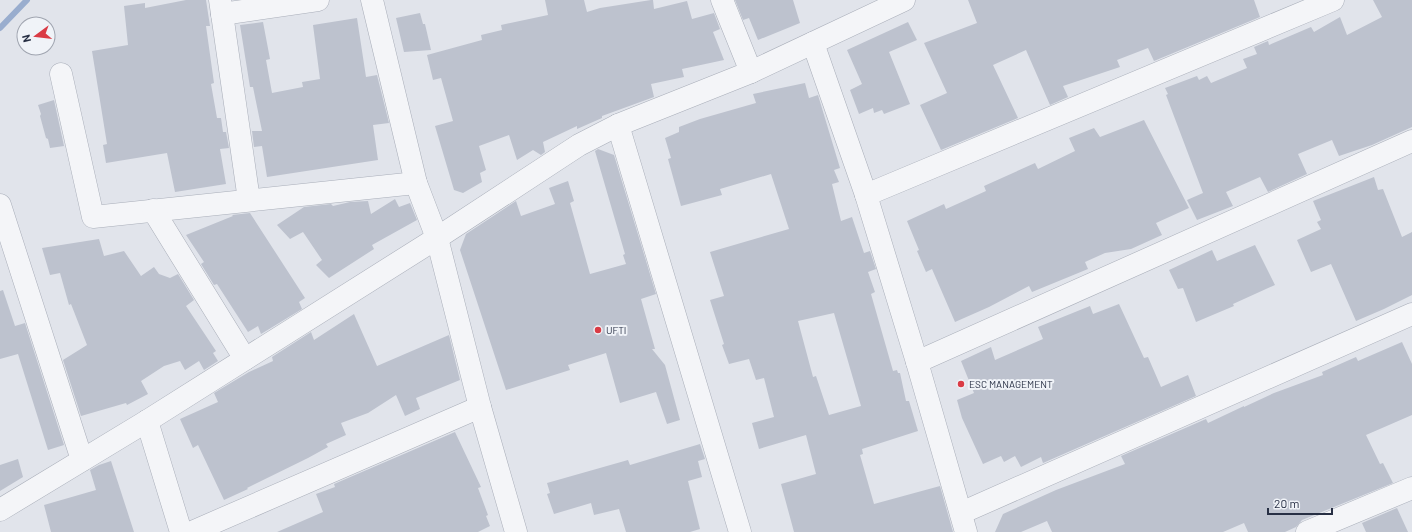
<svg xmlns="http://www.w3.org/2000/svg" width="1412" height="532" font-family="Barlow,sans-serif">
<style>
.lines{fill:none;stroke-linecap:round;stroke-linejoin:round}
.stream{stroke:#99adce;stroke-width:6}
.building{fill:#bdc2ce;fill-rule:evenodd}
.minor-casing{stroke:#a9aeb9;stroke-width:23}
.minor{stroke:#f4f5f8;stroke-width:22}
.poi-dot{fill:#da3b45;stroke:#f0f3f8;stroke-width:1.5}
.labels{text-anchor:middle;stroke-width:4;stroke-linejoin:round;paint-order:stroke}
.poi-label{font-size:10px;fill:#272f44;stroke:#f0f3f8;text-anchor:start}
</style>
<rect width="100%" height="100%" fill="#e1e4eb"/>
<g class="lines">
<!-- stream -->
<path class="stream" d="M0,28L27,0"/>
</g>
<!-- building -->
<g class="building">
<path d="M186,0H206L210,26H206L214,83L211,84L217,118H221L223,132H226L229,148L220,149L226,184L175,192L167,153L106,163L103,145L107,144L92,51L128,45L124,6L145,3V8Z"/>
<path d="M545,0H584L587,12L600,8L651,0H653L654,9L687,1L692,19L714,13L720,29L713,32L724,60L682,69L684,77L651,84L654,97L602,116V118L577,129V126L543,142L545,152L541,155L533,150L517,160L509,135L479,146L486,170L480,173L482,182L463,193L454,190L435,126L453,121L441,78L433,80L427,55L482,40L481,35L502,30L501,25L548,15Z"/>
<path d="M735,0H793L800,23L758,40L749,18L743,20Z"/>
<path d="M968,0H1254L1260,17L1154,61L1148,48L1117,60L1120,67L1063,86L1068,97L1050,105L1026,50L993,65L1018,118L941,150L920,105L947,93L924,43L977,23Z"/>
<path d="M1373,0H1412V127L1372,145L1339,156L1332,140L1298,154L1307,174L1268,192L1260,177L1226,192L1233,206L1197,220L1187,200L1203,193L1166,95L1168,94L1165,88L1197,76L1199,80L1207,76L1211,83L1247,68L1243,59L1257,54L1254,47L1268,41L1269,45L1311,27L1314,32L1340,17L1347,35L1382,17Z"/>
<path d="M420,13L423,24H425L431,50L404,52L396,18Z"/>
<path d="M357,18L366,77L377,75L389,123L373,125L378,160L267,177L262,146L254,147L252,131H262L253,87H250L240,25L263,22L270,59L266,60L272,93L303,87L302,82L320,79L313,25Z"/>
<path d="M908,22L917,40L889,52L910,104L884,114L882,110L874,113L873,108L859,114L850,90L862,84L847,50Z"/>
<path d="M805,83L809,98L818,95L840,168L834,170L839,182L832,184L841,221L852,217L864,253L870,251L876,269L868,272L875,292L871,294L893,371L897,370L898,373H900L906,401H909L918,431L862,449L863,454L860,455L874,504L940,486L953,532H794L781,484L816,474L806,435L759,449L752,423L774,417L764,378L756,380L749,359L729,364L722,345L724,344L710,300L724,296L710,252L789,229L771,174L720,189L722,195L681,206L668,159L671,158L665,138L679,132V127L700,119L756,103L753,94ZM834,313L861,406L829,415L816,376L813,377L798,321Z"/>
<path d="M54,100L64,146L50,148L48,139L46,138L40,116L41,114L38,105Z"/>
<path d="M1144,120L1189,208L1156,223L1162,235L1131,249L1105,253L1085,262L1088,269L1032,292L1029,286L989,307L955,322L932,269L926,272L917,251L919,250L907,221L944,204L946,209L986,191L984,186L1035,163L1038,169L1075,151L1069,138L1094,128L1100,137Z"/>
<path d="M598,149L614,155L656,294L641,299L655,349H652L665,365L680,420L667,424L656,392L620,403L606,353L568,365L570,370L506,390L460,250L466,234L516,201L521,216L555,204L549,188L568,181L574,201L570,203L590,274L626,264L623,255L625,254L595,151Z"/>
<path d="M1374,177L1378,190L1383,189L1402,237L1412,232V295L1384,309L1356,321L1331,264L1311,272L1297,240L1321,229L1317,222L1321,220L1313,201Z"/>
<path d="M395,199L399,207L410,203L417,220L372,245L374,249L329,278L316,265L322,260L303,232L290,239L277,225L304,207L331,204L333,206L350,202L368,201L371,214Z"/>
<path d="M250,213L305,298L299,302L302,309L261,334L258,326L248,332L217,284L214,285L201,264L204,262L186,235L233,216L232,215Z"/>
<path d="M99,239L104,256L124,251L141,276L154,267L159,274L170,278L178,274L194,300L186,306L216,351L213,353L218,361L204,370L199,361L185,370L180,361L164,366L141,381L148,394L127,405L126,403L81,416L63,360L87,345L71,304L69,305L60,273L50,275L42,248Z"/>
<path d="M1255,245L1275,285L1233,304L1234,306L1196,322L1183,288L1178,289L1169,270L1212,250L1217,261Z"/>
<path d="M3,290L15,326L25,323L64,445L48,450L18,354L0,359V291Z"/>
<path d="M1119,304L1144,358L1148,357L1161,387L1188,375L1196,396L1043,463L1041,457L1021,467L1015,456L1004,462L1001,456L983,464L962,418L957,400L974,393L961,361L991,347L995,360L1043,339L1038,327L1090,306L1093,314Z"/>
<path d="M354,314L377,366L449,335L460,380L416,398L420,409L405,416L396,395L368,413L341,423L346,435L326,444L328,447L308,458L247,488L248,489L224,500L198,445L193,448L180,419L218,402L214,393L249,372L273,361L272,357L311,332L314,340Z"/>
<path d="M1402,342L1412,364V415L1366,435L1380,464L1383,463L1393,483L1302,520L1296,527L1285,532H1248L1244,523L1223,532H1052L1047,521L1021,532H995L1003,514L1056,490L1125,464L1121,456L1206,419L1208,423L1244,406V407L1274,393L1323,375L1322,372L1356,357L1358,361Z"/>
<path d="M455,432L481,487L478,488L488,515L486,516L490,526L478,532H277L323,512L316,494L335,487L334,484Z"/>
<path d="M700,444L705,459L698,461L702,477L688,481L700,529L690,532H626L619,509L594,515L591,503L554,514L547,494L550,493L547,483L628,460L630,465Z"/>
<path d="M18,459L23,477L0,491V465Z"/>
<path d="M111,461L134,532H51L44,505L96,490L90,470L99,465Z"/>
<path d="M1397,508L1408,532H1366L1362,523Z"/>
</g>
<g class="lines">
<!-- minor casing -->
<g class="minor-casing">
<g id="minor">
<path d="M220,0L249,200"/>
<path d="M372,0L416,183L437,238L480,407L516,532"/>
<path d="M722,0L751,72"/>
<path d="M222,14L318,0"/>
<path d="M813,43L866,195L917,362L966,532"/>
<path d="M61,74L93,217L416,183"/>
<path d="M618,125L740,532"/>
<path d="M866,195L1333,0"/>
<path d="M0,205L82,460"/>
<path d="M153,210L245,359"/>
<path d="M917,362L1412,141"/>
<path d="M147,421L181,532"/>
<path d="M0,510L147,421L437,238L579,145L618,125L751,72L904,0"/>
<path d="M961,513L1412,314"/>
<path d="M192,532L480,407"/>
<path d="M1307,532L1412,488"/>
</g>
</g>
<!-- minor -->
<use href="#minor" class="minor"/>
</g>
<!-- markers -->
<g class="poi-dot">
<circle cx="598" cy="330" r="4"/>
<circle cx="961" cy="384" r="4"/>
</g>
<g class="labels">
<!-- poi labels -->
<g class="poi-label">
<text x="606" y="334">UFTI</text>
<text x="969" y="388">ESC MANAGEMENT</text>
</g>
</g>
<!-- north arrow -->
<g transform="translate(36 36) rotate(255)"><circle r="19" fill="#f0f3f8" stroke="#a0a5b0"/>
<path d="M0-3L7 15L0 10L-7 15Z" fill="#da3b45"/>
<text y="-6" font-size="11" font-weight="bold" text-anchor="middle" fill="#272f44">N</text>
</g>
<!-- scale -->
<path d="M1268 508v6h64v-6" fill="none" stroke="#272f44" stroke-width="2"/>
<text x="1274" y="508" font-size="12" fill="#272f44" stroke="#f0f3f8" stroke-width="3" paint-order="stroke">20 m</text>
</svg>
